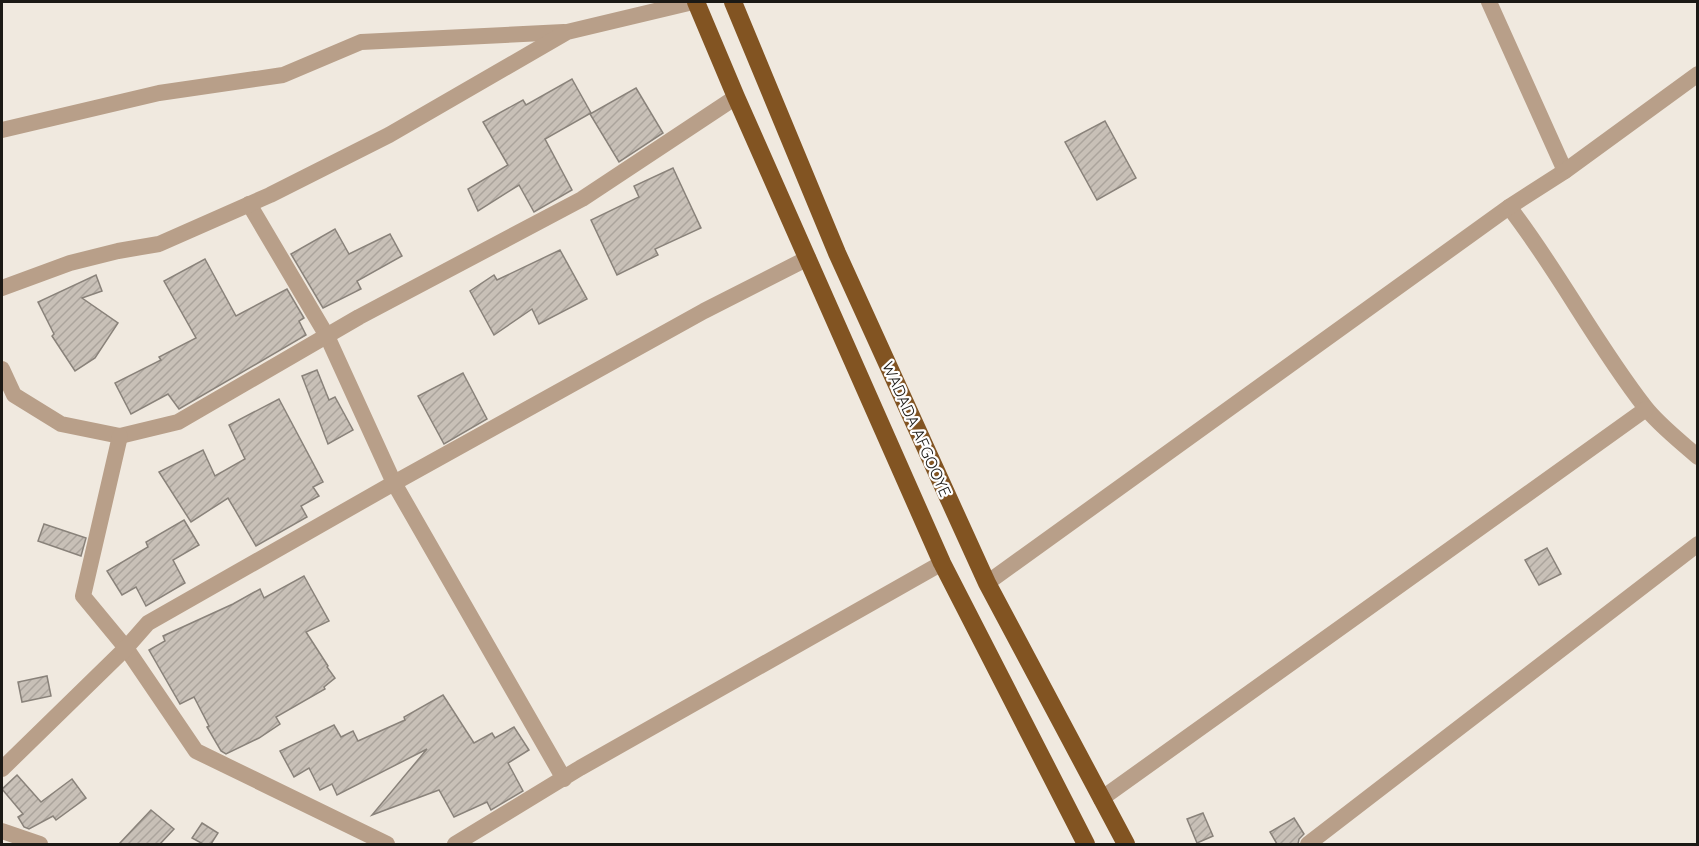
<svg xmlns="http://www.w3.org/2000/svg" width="1699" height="846" font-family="Quicksand,sans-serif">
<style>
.building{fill:url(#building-hatch);stroke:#89827a;stroke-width:1.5}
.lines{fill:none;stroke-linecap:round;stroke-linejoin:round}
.minor{stroke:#b89f89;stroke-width:16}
.trunk{stroke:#825422;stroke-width:18}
.labels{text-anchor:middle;stroke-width:4.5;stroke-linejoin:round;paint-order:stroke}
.street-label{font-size:16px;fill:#1b1915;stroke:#fff}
</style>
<defs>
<pattern id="building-hatch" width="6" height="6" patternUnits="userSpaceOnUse" patternTransform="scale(1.5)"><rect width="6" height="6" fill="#c8c0b7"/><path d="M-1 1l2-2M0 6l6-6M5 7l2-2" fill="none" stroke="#aba49c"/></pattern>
</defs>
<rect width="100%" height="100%" fill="#f0e9df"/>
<!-- building -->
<g class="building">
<path d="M572,79L591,113L545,139L572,190L534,212L519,185L478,211L468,189L508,165L483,122L523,100L526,105Z"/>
<path d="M636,88L663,133L619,162L590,114Z"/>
<path d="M1105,121L1136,178L1097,200L1065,142Z"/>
<path d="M673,168L701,228L655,249L658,255L617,275L591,220L639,197L634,186Z"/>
<path d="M335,229L349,254L390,234L402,256L357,281L361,289L323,308L291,254Z"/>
<path d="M560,250L587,299L539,324L532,309L494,335L470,291L494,275L497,280Z"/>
<path d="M205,259L236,316L287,289L304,318L299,321L306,335L179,409L168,394L131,414L115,383L161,360L159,357L196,338L164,281Z"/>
<path d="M96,275L102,291L82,298L118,323L95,358L75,371L52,336L54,334L38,302Z"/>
<path d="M317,370L329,400L335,397L353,430L328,444L302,376Z"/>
<path d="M463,373L487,419L444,444L418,396Z"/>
<path d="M279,399L323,482L313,487L319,496L301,506L307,517L256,546L228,498L191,522L159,472L203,450L215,476L245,459L229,425Z"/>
<path d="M184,520L199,545L173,560L185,583L146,606L136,587L122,595L107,571L148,547L146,542Z"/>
<path d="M44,524L86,538L81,556L38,541Z"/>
<path d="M1547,548L1561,574L1539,585L1525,560Z"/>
<path d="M304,576L329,621L306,632L328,666L327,667L335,678L324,687L325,689L276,717L280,724L259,738L226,754L221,751L207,727L209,726L194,697L180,704L149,650L165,641L163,636L233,604L260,589L264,598Z"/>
<path d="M47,676L51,696L22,702L18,682Z"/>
<path d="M443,695L474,743L492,733L495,738L514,727L529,750L508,763L523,791L491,810L487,802L454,817L439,790L372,815L427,749L337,795L332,784L320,790L309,768L294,777L280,751L334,725L341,737L353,731L358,741L405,720L404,717Z"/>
<path d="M17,775L41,802L72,779L86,798L56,820L53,816L29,829L24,827L18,817L23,814L2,789Z"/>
<path d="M151,810L174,829L160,844H119Z"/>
<path d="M1203,813L1213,836L1197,843L1187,819Z"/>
<path d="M1294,818L1304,834L1299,839L1298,844H1277L1270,832Z"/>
<path d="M202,823L218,833L211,844H203L192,838Z"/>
</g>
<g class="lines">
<!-- minor -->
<g class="minor">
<path d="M1489,2L1565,171"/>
<path d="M2,130L159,93L283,75L361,42L564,32"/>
<path d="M249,204L327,336L394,483L564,779"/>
<path d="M1509,207C1558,270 1595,343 1645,407C1659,425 1680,441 1698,457"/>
<path d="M2,288L70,263L118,251L159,244L270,195L389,135L567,32L693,2"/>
<path d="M2,369L14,395L61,424L120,436L178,422L359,317L582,199L736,97"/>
<path d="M120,436L83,596L126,648L196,751L387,844"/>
<path d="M987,583L1509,207L1565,171L1698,74"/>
<path d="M2,769L126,648L148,623L394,483L704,311L808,258"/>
<path d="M1101,799L1646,409"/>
<path d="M2,831L40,844"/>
<path d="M455,844L580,768L942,563"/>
<path d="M1308,844L1698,544"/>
</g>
<!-- trunk -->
<g class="trunk">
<path d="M696,2L736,97L942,563L1086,844"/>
<path d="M733,2L837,253L987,583L1126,844"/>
</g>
</g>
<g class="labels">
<!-- street labels -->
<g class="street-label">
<text transform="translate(917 429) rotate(66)" y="6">WADADA AFGOOYE</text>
</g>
</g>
<!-- border -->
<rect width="1699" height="846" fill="none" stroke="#1b1915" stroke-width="6"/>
</svg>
